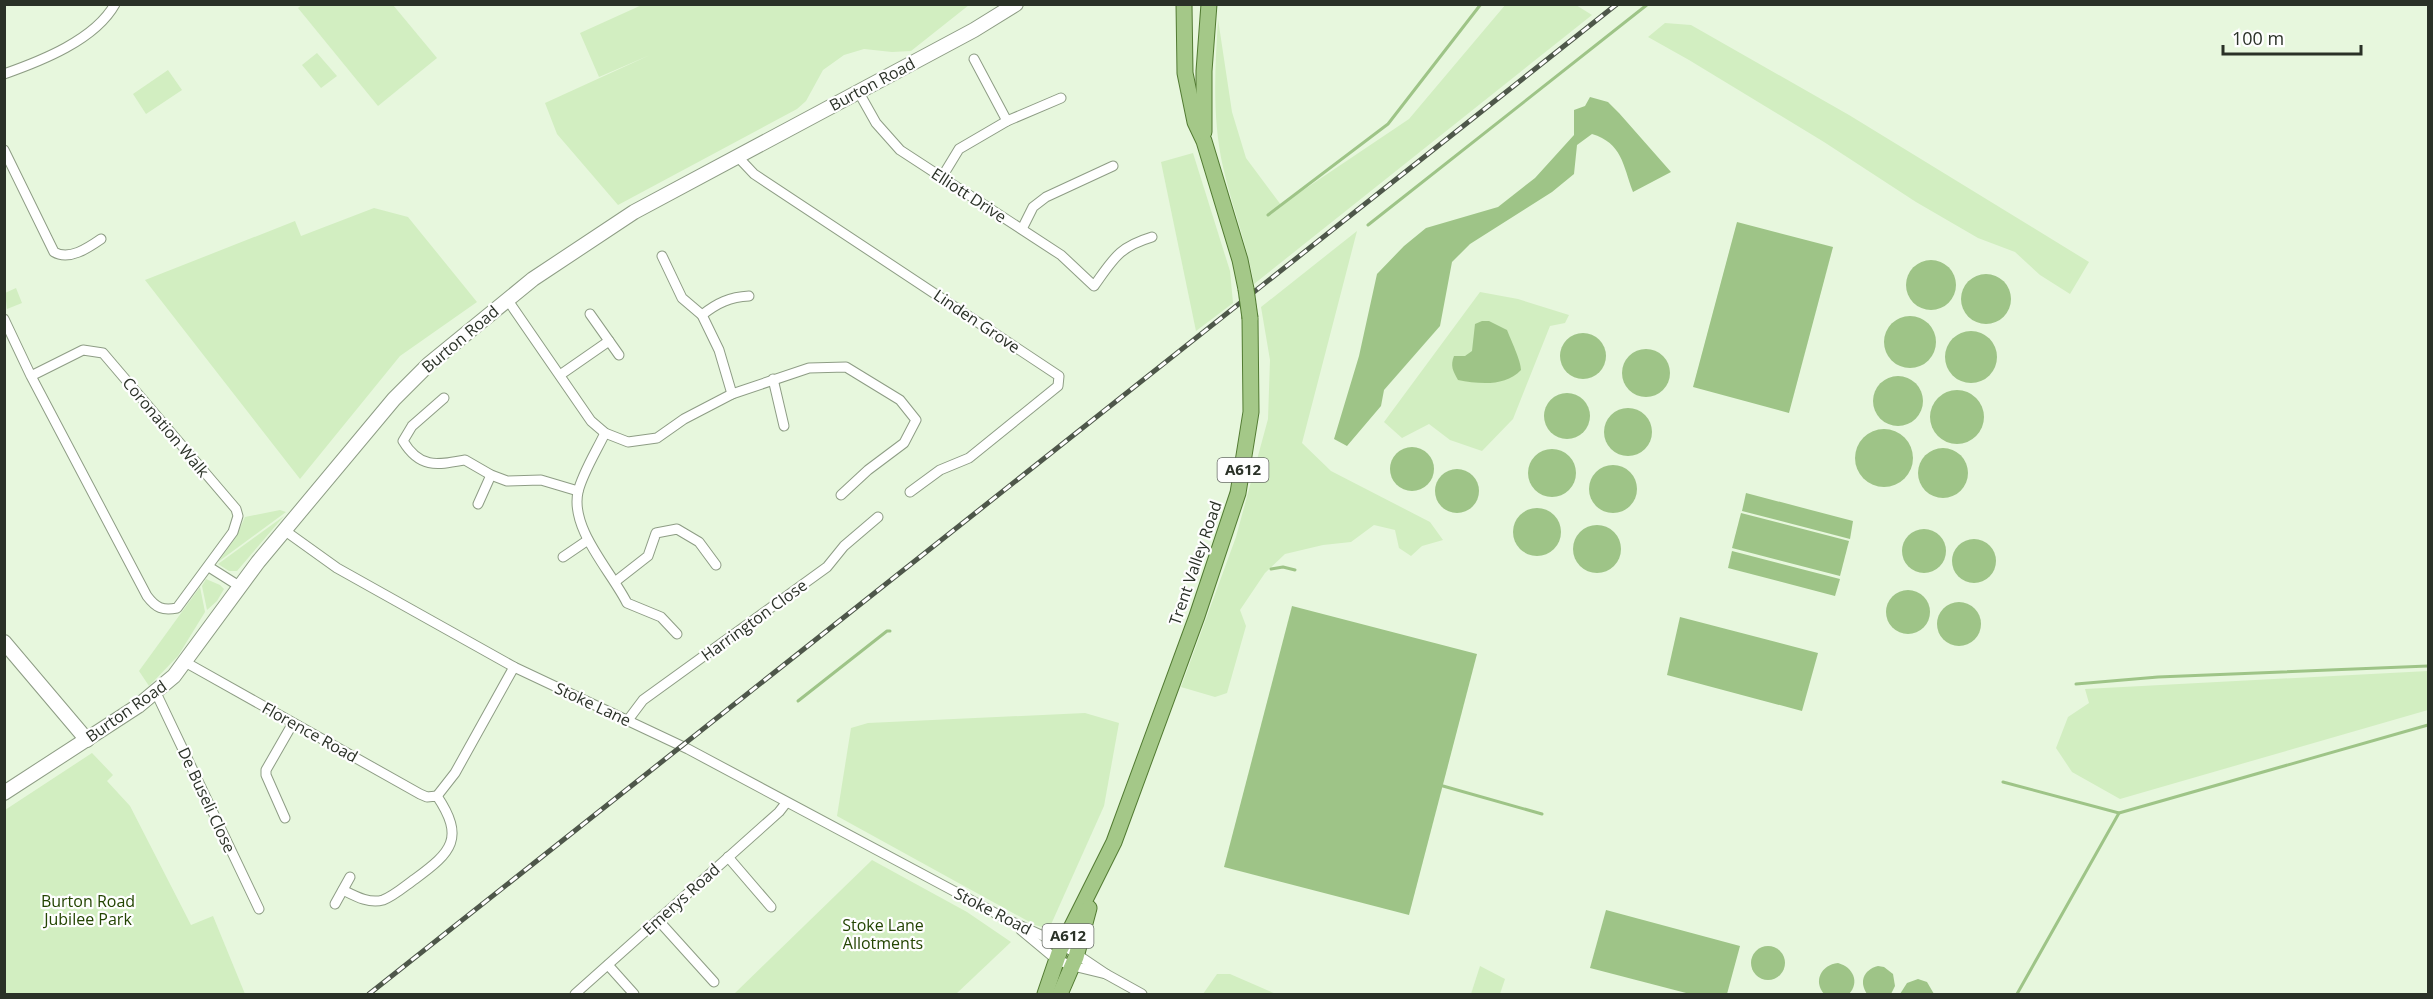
<svg xmlns="http://www.w3.org/2000/svg" width="2433" height="999" font-family="'Open Sans',sans-serif">
<style>
.green{fill:#d2eec1}
.water{fill:#9ec487}
.lines{fill:none;stroke-linecap:round;stroke-linejoin:round}
.stream{stroke:#9ec487;stroke-width:3}
.street-casing{stroke:#8e9d85;stroke-width:11}
.secondary-casing{stroke:#8e9d85;stroke-width:16}
.primary-casing{stroke:#527b32;stroke-width:17}
.street{stroke:#fff;stroke-width:9}
.secondary{stroke:#fff;stroke-width:14}
.primary{stroke:#a4c888;stroke-width:15}
.rail-casing{stroke:#4e574a;stroke-width:5}
.rail{stroke:#fefefe;stroke-width:3;stroke-dasharray:9;stroke-linecap:butt}
.primary-bridge-casing{stroke:#527b32;stroke-width:17;stroke-linecap:butt}
.primary-bridge{stroke:#a4c888;stroke-width:15}
.labels{text-anchor:middle;stroke-width:4.5;stroke-linejoin:round;paint-order:stroke}
.shield{fill:#fefefe;stroke:#6a6e68;stroke-width:1.5}
.shield-label{font-size:15px;font-weight:bold;fill:#2a3127}
.street-label{font-size:16px;fill:#2a3127;stroke:#fefefe}
.park-label{font-size:16px;fill:#234402;stroke:#fefefe}
</style>
<rect width="100%" height="100%" fill="#e7f7dd"/>
<!-- green -->
<g class="green">
<path d="M303,4L393,5L437,58L378,106L298,8Z"/>
<path d="M644,4L969,5L911,51L892,52L864,49L844,55L823,70L806,101L797,109L618,205L557,134L545,103L650,55L599,77L580,33Z"/>
<path d="M1506,4L1576,5L1592,15L1254,284C1247,244 1232,207 1223,167C1212,118 1215,69 1218,19L1232,112L1246,158L1281,205L1409,119Z"/>
<path d="M1665,23L1691,25L1849,115L2089,262L2070,294L2040,275L2015,252L1978,238L1916,202L1824,142L1689,60L1648,37Z"/>
<path d="M317,53L337,76L321,88L302,65Z"/>
<path d="M168,70L182,90L146,114L133,94Z"/>
<path d="M1193,153L1230,271L1233,303L1196,331L1161,162Z"/>
<path d="M374,208L408,217L477,302L400,356L300,479L145,280L295,221L301,236Z"/>
<path d="M1357,231L1302,443L1331,471L1430,522L1443,540L1422,546L1411,556L1399,548L1395,530L1374,525L1351,542L1323,545L1285,554L1265,573L1240,610L1246,626L1227,693L1215,697L1181,687L1236,537L1268,419L1270,360L1261,307Z"/>
<path d="M16,288L22,303L7,309L5,293Z"/>
<path d="M1480,292L1518,299L1569,315L1565,323L1550,326L1513,419L1482,451L1450,440L1429,424L1402,438L1384,422Z"/>
<path d="M280,510L286,512L218,562L236,537L245,517Z"/>
<path d="M284,516L237,571H229L218,564Z"/>
<path d="M206,579L220,585L224,589L217,601L207,610L202,586Z"/>
<path d="M200,587L205,612L178,656L149,686L139,671Z"/>
<path d="M2428,671V710L2120,799L2072,772L2056,748L2068,717L2089,703L2085,689Z"/>
<path d="M1085,713L1119,723L1104,806L1049,929L1035,925L837,816L851,728L868,723Z"/>
<path d="M92,753L113,775L107,781L130,806L191,925L213,916L245,994H5V810Z"/>
<path d="M872,860L967,912L1011,942L956,994H734Z"/>
<path d="M1480,966L1505,979L1500,994H1471Z"/>
<path d="M1217,974H1230L1276,994H1203Z"/>
</g>
<!-- water -->
<g class="water">
<path d="M1590,97L1608,102L1619,113L1671,172L1633,192C1623,165 1622,143 1592,134L1577,145L1574,174L1552,192L1470,244L1452,262L1440,326L1384,390L1381,406L1347,446L1334,439L1359,356L1377,274L1404,246L1426,228L1498,207L1535,178L1574,135V110L1585,106Z"/>
<path d="M1737,222L1833,247L1789,413L1693,387Z"/>
<circle cx="1931" cy="285" r="25"/>
<circle cx="1986" cy="299" r="25"/>
<circle cx="1910" cy="342" r="26"/>
<path d="M1482,321H1489L1507,330C1511,340 1521,361 1521,370C1505,387 1479,384 1458,380C1453,371 1450,366 1454,356H1465L1472,351L1475,324Z"/>
<circle cx="1971" cy="357" r="26"/>
<circle cx="1583" cy="356" r="23"/>
<circle cx="1646" cy="373" r="24"/>
<circle cx="1898" cy="401" r="25"/>
<circle cx="1957" cy="417" r="27"/>
<circle cx="1567" cy="416" r="23"/>
<circle cx="1628" cy="432" r="24"/>
<circle cx="1884" cy="458" r="29"/>
<circle cx="1412" cy="469" r="22"/>
<circle cx="1943" cy="473" r="25"/>
<circle cx="1552" cy="473" r="24"/>
<circle cx="1613" cy="489" r="24"/>
<circle cx="1457" cy="491" r="22"/>
<path d="M1746,493L1853,521L1850,539L1742,511Z"/>
<circle cx="1537" cy="532" r="24"/>
<path d="M1741,513L1849,541L1840,576L1732,548Z"/>
<circle cx="1597" cy="549" r="24"/>
<circle cx="1924" cy="551" r="22"/>
<circle cx="1974" cy="561" r="22"/>
<path d="M1732,551L1840,579L1835,596L1728,568Z"/>
<circle cx="1908" cy="612" r="22"/>
<circle cx="1959" cy="624" r="22"/>
<path d="M1292,606L1477,654L1409,915L1224,867Z"/>
<path d="M1680,617L1818,653L1802,711L1667,675Z"/>
<path d="M1606,910L1740,946L1727,994H1690L1590,968Z"/>
<circle cx="1768" cy="963" r="17"/>
<path d="M1838,963C1853,967 1860,982 1849,994H1824C1813,981 1821,965 1838,963Z"/>
<path d="M1878,966L1884,967L1893,974L1895,986L1891,994H1867C1859,982 1863,970 1878,966Z"/>
<path d="M1918,979L1927,982L1934,994H1900L1907,983Z"/>
</g>
<g class="lines">
<!-- stream -->
<g class="stream">
<path d="M1268,215L1388,124L1481,4"/>
<path d="M1368,225L1648,4"/>
<path d="M1271,569L1283,567L1295,570"/>
<path d="M2076,684L2158,677L2428,666"/>
<path d="M798,701L887,631H890"/>
<path d="M2003,782L2119,813L2428,725"/>
<path d="M1443,786L1542,814"/>
<path d="M2017,994L2119,813"/>
</g>
<!-- street casing -->
<g class="street-casing">
<g id="street">
<path d="M974,59L1007,121"/>
<path d="M4,74C41,61 95,40 115,4"/>
<path d="M858,91L876,123L900,150L1061,255L1094,286C1114,258 1119,247 1152,237"/>
<path d="M4,150L54,252C69,261 88,248 101,239"/>
<path d="M737,156L754,174L1059,376L1058,386L969,458L940,470L910,492"/>
<path d="M942,177L959,149L1007,121L1061,98"/>
<path d="M1022,229L1033,207L1046,197L1113,166"/>
<path d="M662,256L682,298L702,315L719,350L732,394"/>
<path d="M507,299L591,421L605,433L628,442L657,438L684,419L732,394L809,368L846,367L900,400L916,420L904,443L868,470L841,495"/>
<path d="M590,314L619,355"/>
<path d="M702,315C717,303 730,297 749,296"/>
<path d="M4,319L31,376L147,596C156,608 163,611 177,608L233,532L238,516L236,509L103,353L83,350L31,376"/>
<path d="M560,375L609,341"/>
<path d="M773,379L784,426"/>
<path d="M444,398L412,426L403,441C420,469 437,465 465,460L491,475L507,481L541,480L578,491"/>
<path d="M605,433C597,450 582,474 578,492C570,529 611,571 627,603L661,617L677,634"/>
<path d="M478,504L491,475"/>
<path d="M284,530L337,568L514,667L688,749L1010,921L1063,945L1106,974"/>
<path d="M563,557L588,540"/>
<path d="M209,567L239,586"/>
<path d="M616,581L648,556L656,533L677,529L699,542L716,565"/>
<path d="M185,662L420,794L427,797L437,796C465,838 452,852 415,879C405,886 394,896 383,900C369,904 355,896 343,890"/>
<path d="M152,695L158,697L259,909"/>
<path d="M628,720L643,700L827,567L844,546L878,517"/>
<path d="M437,796L455,773L514,667"/>
<path d="M285,818L266,775V770L293,723"/>
<path d="M728,857L771,907"/>
<path d="M335,904L350,877"/>
<path d="M658,920L714,982"/>
<path d="M1021,930L1057,960L1073,966L1106,974L1142,994"/>
<path d="M608,965L634,994"/>
<path d="M575,994L779,812L786,803"/>
</g>
</g>
<!-- secondary casing -->
<g class="secondary-casing">
<g id="secondary">
<path d="M4,642L87,740"/>
<path d="M4,793L138,706L174,676L258,562L394,399L429,364L533,279L634,212L974,30L1016,4"/>
</g>
</g>
<!-- primary casing -->
<g class="primary-casing">
<g id="primary">
<path d="M1184,4L1185,73L1195,122L1204,141L1240,260L1246,289"/>
<path d="M1204,132V71L1209,4"/>
<path d="M1045,994L1060,950L1114,842L1197,616L1238,493L1251,412L1250,318"/>
<path d="M1060,994L1076,957L1089,908"/>
</g>
</g>
<!-- street -->
<use href="#street" class="street"/>
<!-- secondary -->
<use href="#secondary" class="secondary"/>
<!-- primary -->
<use href="#primary" class="primary"/>
<!-- rail casing -->
<g class="rail-casing">
<path id="rail" d="M369,994L1617,4"/>
</g>
<!-- rail -->
<use href="#rail" class="rail"/>
<!-- primary-bridge casing -->
<g class="primary-bridge-casing">
<path id="primary-bridge" d="M1246,289L1250,318"/>
</g>
<!-- primary-bridge -->
<use href="#primary-bridge" class="primary-bridge"/>
</g>
<g class="labels">
<!-- shield labels -->
<g class="shield">
<rect x="1217.5" y="458" width="51" height="24" rx="4.5"/>
<rect x="1042.5" y="924" width="51" height="24" rx="4.5"/>
</g>
<g class="shield-label">
<text x="1243" y="475">A612</text>
<text x="1068" y="941">A612</text>
</g>
<!-- street labels -->
<g class="street-label">
<text transform="translate(872 84) rotate(-28)" y="6">Burton Road</text>
<text transform="translate(969 195) rotate(33)" y="6">Elliott Drive</text>
<text transform="translate(977 321) rotate(34)" y="6">Linden Grove</text>
<text transform="translate(460 339) rotate(-40)" y="6">Burton Road</text>
<text transform="translate(166 427) rotate(50)" y="6">Coronation Walk</text>
<text transform="translate(1195 563) rotate(-71)" y="6">Trent Valley Road</text>
<text transform="translate(754 620) rotate(-36)" y="6">Harrington Close</text>
<text transform="translate(593 704) rotate(25)" y="6">Stoke Lane</text>
<text transform="translate(126 711) rotate(-35)" y="6">Burton Road</text>
<text transform="translate(310 732) rotate(29)" y="6">Florence Road</text>
<text transform="translate(207 800) rotate(65)" y="6">De Buseli Close</text>
<text transform="translate(681 899) rotate(-42)" y="6">Emerys Road</text>
<text transform="translate(993 911) rotate(27)" y="6">Stoke Road</text>
</g>
<!-- park labels -->
<g class="park-label">
<text x="88" y="907">Burton Road<tspan x="88" dy="18">Jubilee Park</tspan></text>
<text x="883" y="931">Stoke Lane<tspan x="883" dy="18">Allotments</tspan></text>
</g>
</g>
<!-- border -->
<rect width="2433" height="999" fill="none" stroke="#2a3127" stroke-width="12"/>
<!-- scale -->
<path d="M2223 45v9h138v-9" fill="none" stroke="#2a3127" stroke-width="3"/>
<text x="2232" y="45" font-size="18" fill="#2a3127" stroke="#fefefe" stroke-width="4.5" paint-order="stroke">100 m</text>
</svg>
